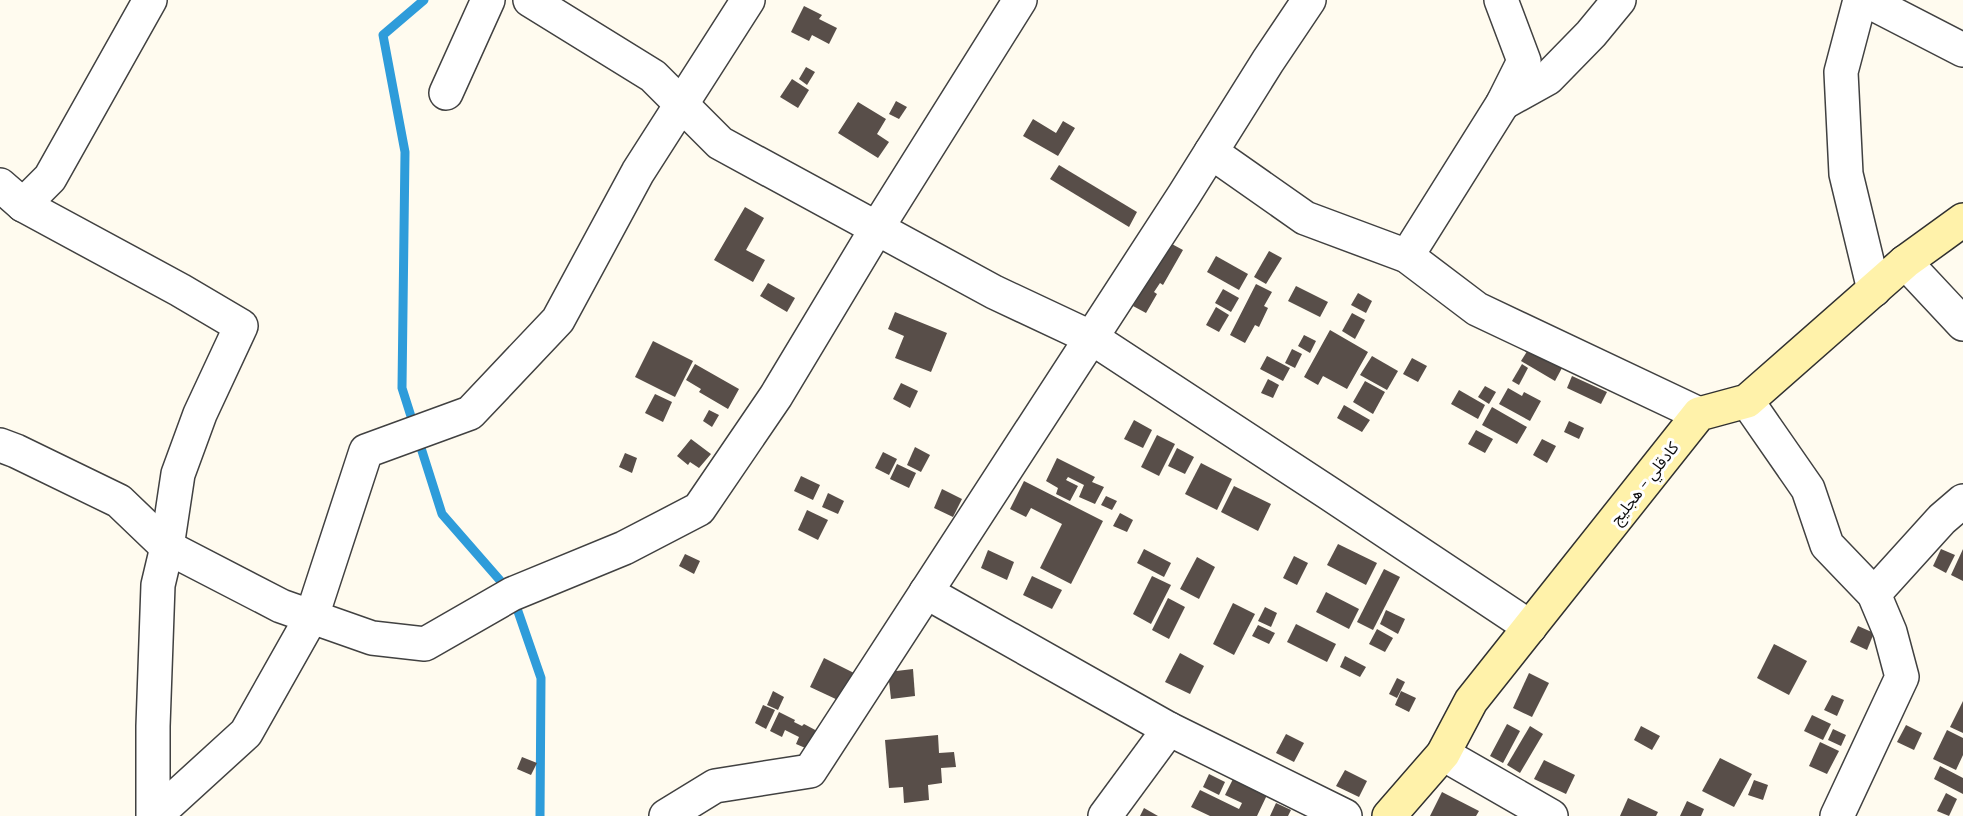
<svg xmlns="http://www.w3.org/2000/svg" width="1963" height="816" font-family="Lora,'Noto Sans Arabic',serif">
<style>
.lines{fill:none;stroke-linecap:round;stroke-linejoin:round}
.stream{stroke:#2e9cda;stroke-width:9}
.building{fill:#584e49}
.street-casing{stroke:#414141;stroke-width:36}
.secondary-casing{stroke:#303030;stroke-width:36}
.street{stroke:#fff;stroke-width:33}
.secondary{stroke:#fff2aa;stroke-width:33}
.labels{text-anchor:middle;stroke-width:6;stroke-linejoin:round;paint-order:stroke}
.street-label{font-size:16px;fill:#0e0e0e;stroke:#fff}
</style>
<rect width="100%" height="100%" fill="#fffbef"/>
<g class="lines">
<!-- stream -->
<path class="stream" d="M424,0L383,35L405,152L402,388L442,514L512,594L541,678L540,816"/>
</g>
<!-- building -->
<g class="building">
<path d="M804,6L822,15L819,19L837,28L829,44L812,35L809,41L791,32Z"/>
<path d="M806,67L815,72L807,85L799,79Z"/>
<path d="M792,79L809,90L798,108L780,97Z"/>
<path d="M896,101L907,107L899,119L889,114Z"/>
<path d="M858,102L886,119L877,134L889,142L878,158L838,133Z"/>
<path d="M1033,119L1056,133L1063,121L1075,128L1058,156L1023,136Z"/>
<path d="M1059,165L1137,212L1129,227L1050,179Z"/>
<path d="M745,207L764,218L746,250L765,260L753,282L714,260Z"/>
<path d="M1170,243L1183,250L1163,285L1160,283L1154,292L1157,294L1146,313L1133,306Z"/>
<path d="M1269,251L1282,258L1266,284L1254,277Z"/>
<path d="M1216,256L1248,274L1239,290L1207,272Z"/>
<path d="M768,283L795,298L787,312L760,296Z"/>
<path d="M1256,284L1272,292L1264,306L1268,308L1259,327L1255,325L1245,343L1230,335Z"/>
<path d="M1296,286L1328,302L1320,317L1288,301Z"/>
<path d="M1223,289L1239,298L1231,312L1215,303Z"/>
<path d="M1358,293L1372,301L1366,313L1351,305Z"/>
<path d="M1216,307L1229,315L1219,332L1206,325Z"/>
<path d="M895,312L947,333L931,372L895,358L904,336L888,329Z"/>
<path d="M1352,313L1365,320L1355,339L1342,331Z"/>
<path d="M1330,330L1368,352L1347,389L1323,376L1318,385L1304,377Z"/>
<path d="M1304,335L1316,341L1310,353L1298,346Z"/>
<path d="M653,341L693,361L675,397L635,377Z"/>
<path d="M1529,348L1562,368L1555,381L1521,361Z"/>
<path d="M1292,349L1302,354L1295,368L1285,363Z"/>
<path d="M1267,356L1290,368L1283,381L1260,369Z"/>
<path d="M1372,356L1398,371L1387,390L1360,375Z"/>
<path d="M1412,358L1427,366L1418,382L1403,374Z"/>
<path d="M695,364L739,389L728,409L699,392L701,389L686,380Z"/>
<path d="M1522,364L1528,368L1519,385L1512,381Z"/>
<path d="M1572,376L1607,392L1601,404L1567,388Z"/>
<path d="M1268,379L1279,385L1273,398L1261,393Z"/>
<path d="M1365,381L1385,392L1373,414L1353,402Z"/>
<path d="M901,383L918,391L910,408L893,399Z"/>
<path d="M1485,386L1496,392L1489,404L1478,397Z"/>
<path d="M1508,388L1522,396L1524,392L1541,401L1530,421L1499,404Z"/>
<path d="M1459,390L1485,405L1478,419L1451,404Z"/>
<path d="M655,394L672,402L663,422L645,413Z"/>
<path d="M1344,405L1370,420L1362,432L1337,418Z"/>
<path d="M1492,407L1527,427L1517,444L1482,425Z"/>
<path d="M709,410L719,415L712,427L703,421Z"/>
<path d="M1134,420L1152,430L1143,448L1124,439Z"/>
<path d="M1569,421L1584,428L1579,439L1564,432Z"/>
<path d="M1476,430L1493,439L1485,453L1468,444Z"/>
<path d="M1157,435L1175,444L1159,476L1141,467Z"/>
<path d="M691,439L711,454L699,468L690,462L688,465L677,456Z"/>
<path d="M1542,439L1556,446L1547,463L1533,455Z"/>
<path d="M915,447L930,455L921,472L907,465Z"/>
<path d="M1177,448L1194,457L1185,474L1168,466Z"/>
<path d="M883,452L897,459L889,475L875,468Z"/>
<path d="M625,453L637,458L632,473L619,467Z"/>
<path d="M1057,458L1095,477L1092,482L1104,487L1095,504L1079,497L1084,485L1068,477L1066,480L1078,486L1070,501L1056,494L1058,488L1046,481Z"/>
<path d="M1201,463L1232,479L1217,510L1185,494Z"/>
<path d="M897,464L916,473L909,488L890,479Z"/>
<path d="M801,476L820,485L813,500L794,491Z"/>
<path d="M1024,481L1103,521L1071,584L1040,568L1062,524L1031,508L1026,517L1010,509Z"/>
<path d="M1234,486L1271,504L1258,531L1221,512Z"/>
<path d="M942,489L962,499L953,517L934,508Z"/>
<path d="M828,493L844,501L838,514L822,507Z"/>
<path d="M1106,496L1117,501L1112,510L1101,505Z"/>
<path d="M807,510L828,520L818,540L798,530Z"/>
<path d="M1120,513L1133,520L1127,532L1113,526Z"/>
<path d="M1338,544L1377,563L1366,585L1327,565Z"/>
<path d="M1144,549L1171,563L1164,577L1137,563Z"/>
<path d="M1941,549L1955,555L1946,573L1933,566Z"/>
<path d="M1963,549V581L1951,575Z"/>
<path d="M988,550L1014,562L1007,580L981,568Z"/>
<path d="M685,554L700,561L694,574L679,566Z"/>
<path d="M1294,556L1308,563L1297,585L1283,578Z"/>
<path d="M1197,557L1215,567L1199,599L1180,589Z"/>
<path d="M1384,569L1400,577L1373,630L1357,622Z"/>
<path d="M1032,576L1062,590L1052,609L1023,595Z"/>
<path d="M1152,576L1171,585L1151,624L1133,614Z"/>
<path d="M1326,592L1359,609L1349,629L1316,612Z"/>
<path d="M1168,598L1185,607L1169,639L1152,630Z"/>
<path d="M1233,603L1255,614L1234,655L1213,644Z"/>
<path d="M1265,607L1277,613L1271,627L1258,621Z"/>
<path d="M1386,610L1405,619L1398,634L1380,624Z"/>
<path d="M1296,624L1336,644L1327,662L1287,642Z"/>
<path d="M1258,625L1275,633L1269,644L1252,636Z"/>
<path d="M1858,626L1874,633L1867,650L1850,642Z"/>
<path d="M1377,629L1393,638L1385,652L1369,644Z"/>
<path d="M1774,644L1807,661L1789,695L1757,678Z"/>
<path d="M1180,653L1204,666L1190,694L1165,682Z"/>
<path d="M1345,656L1366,667L1360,677L1340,667Z"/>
<path d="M824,658L854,673L840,701L810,687Z"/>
<path d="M913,669L915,696L891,699L888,672Z"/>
<path d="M1529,673L1549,683L1532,717L1513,708Z"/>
<path d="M1397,678L1405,682L1397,698L1389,694Z"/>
<path d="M773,691L784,697L778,710L767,705Z"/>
<path d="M1401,691L1416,698L1409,712L1395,705Z"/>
<path d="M1832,695L1844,700L1837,716L1824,710Z"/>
<path d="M1963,701V733L1950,727Z"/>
<path d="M763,705L775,710L766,729L755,723Z"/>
<path d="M779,712L795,720L794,722L802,726L804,724L819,732L810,750L796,744L799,737L785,730L782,737L770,731Z"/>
<path d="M1812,715L1831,724L1823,740L1804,731Z"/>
<path d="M1507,724L1520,731L1503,763L1490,756Z"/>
<path d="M1906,725L1922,733L1914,750L1897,742Z"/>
<path d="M1530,726L1543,734L1520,773L1507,765Z"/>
<path d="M1641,726L1660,736L1652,750L1634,740Z"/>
<path d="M1833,729L1846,735L1841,746L1828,740Z"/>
<path d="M1947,730L1963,738V755L1956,770L1933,759Z"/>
<path d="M1286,734L1304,743L1294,762L1276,753Z"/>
<path d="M938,735L939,753L954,752L956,767L941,768L942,783L928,785L929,800L904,803L903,787L889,788L885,740Z"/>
<path d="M1820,742L1839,751L1827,774L1809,766Z"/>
<path d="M522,757L537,763L531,775L517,769Z"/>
<path d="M1720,758L1752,774L1734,807L1702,791Z"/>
<path d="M1544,760L1575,775L1566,794L1534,779Z"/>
<path d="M1940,766L1963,778V794L1934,779Z"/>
<path d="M1345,770L1367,781L1359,797L1336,786Z"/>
<path d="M1209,774L1225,782L1219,795L1203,787Z"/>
<path d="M1233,779L1267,795L1257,816H1210L1191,807L1200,790L1239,809L1242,803L1225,795Z"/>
<path d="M1754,780L1768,785L1763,800L1748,795Z"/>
<path d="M1442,792L1479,811L1476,816H1430Z"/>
<path d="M1946,793L1957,799L1949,816L1937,811Z"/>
<path d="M1628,798L1658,812L1656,816H1620Z"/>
<path d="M1687,801L1704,809L1701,816H1680Z"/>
<path d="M1276,803L1291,810L1288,816H1270Z"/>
<path d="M1144,808L1158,816H1140Z"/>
</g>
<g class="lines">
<!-- street casing -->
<g class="street-casing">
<g id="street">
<path d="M530,0L653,76L720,143L994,292L1092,338L1330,494L1530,627"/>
<path d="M1860,0L1841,72L1846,174L1874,290"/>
<path d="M1866,0L1963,50"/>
<path d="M446,93L488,0"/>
<path d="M1503,103L1548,78L1591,34L1619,0"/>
<path d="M1211,152L1305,218L1407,256L1477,309L1699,414"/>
<path d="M0,185L23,205L180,290L241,326L200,414L178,474L167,547L158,585L153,726V816"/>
<path d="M23,205L50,178L150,0"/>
<path d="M1407,256L1503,103L1524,61L1501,0"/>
<path d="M1905,262L1963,324"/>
<path d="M1747,401L1808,489L1827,545L1874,594L1890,632L1902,677L1837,816"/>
<path d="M0,445L16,451L119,501L167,547L281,606L372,638L425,644L512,594L624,548L699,509L776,396L877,228L1020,0"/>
<path d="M926,592L1169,729L1345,816"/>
<path d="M1874,594L1942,519L1963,501"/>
<path d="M1443,754L1551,816"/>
<path d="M155,816L246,733L312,616L366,451L470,413L558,320L638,172L748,0"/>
<path d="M666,816L715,786L810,771L1184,195L1268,61L1309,0"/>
<path d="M1105,816L1169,729"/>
</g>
</g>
<!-- secondary casing -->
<g class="secondary-casing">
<path id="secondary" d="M1389,816L1443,754L1471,701L1699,414L1747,401L1905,262L1963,220"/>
</g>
<!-- street -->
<use href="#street" class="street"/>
<!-- secondary -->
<use href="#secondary" class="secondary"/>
</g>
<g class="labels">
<!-- street labels -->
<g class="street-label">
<text transform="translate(1644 483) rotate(-52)" y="6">كادقلي - هجليج</text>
</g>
</g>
</svg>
